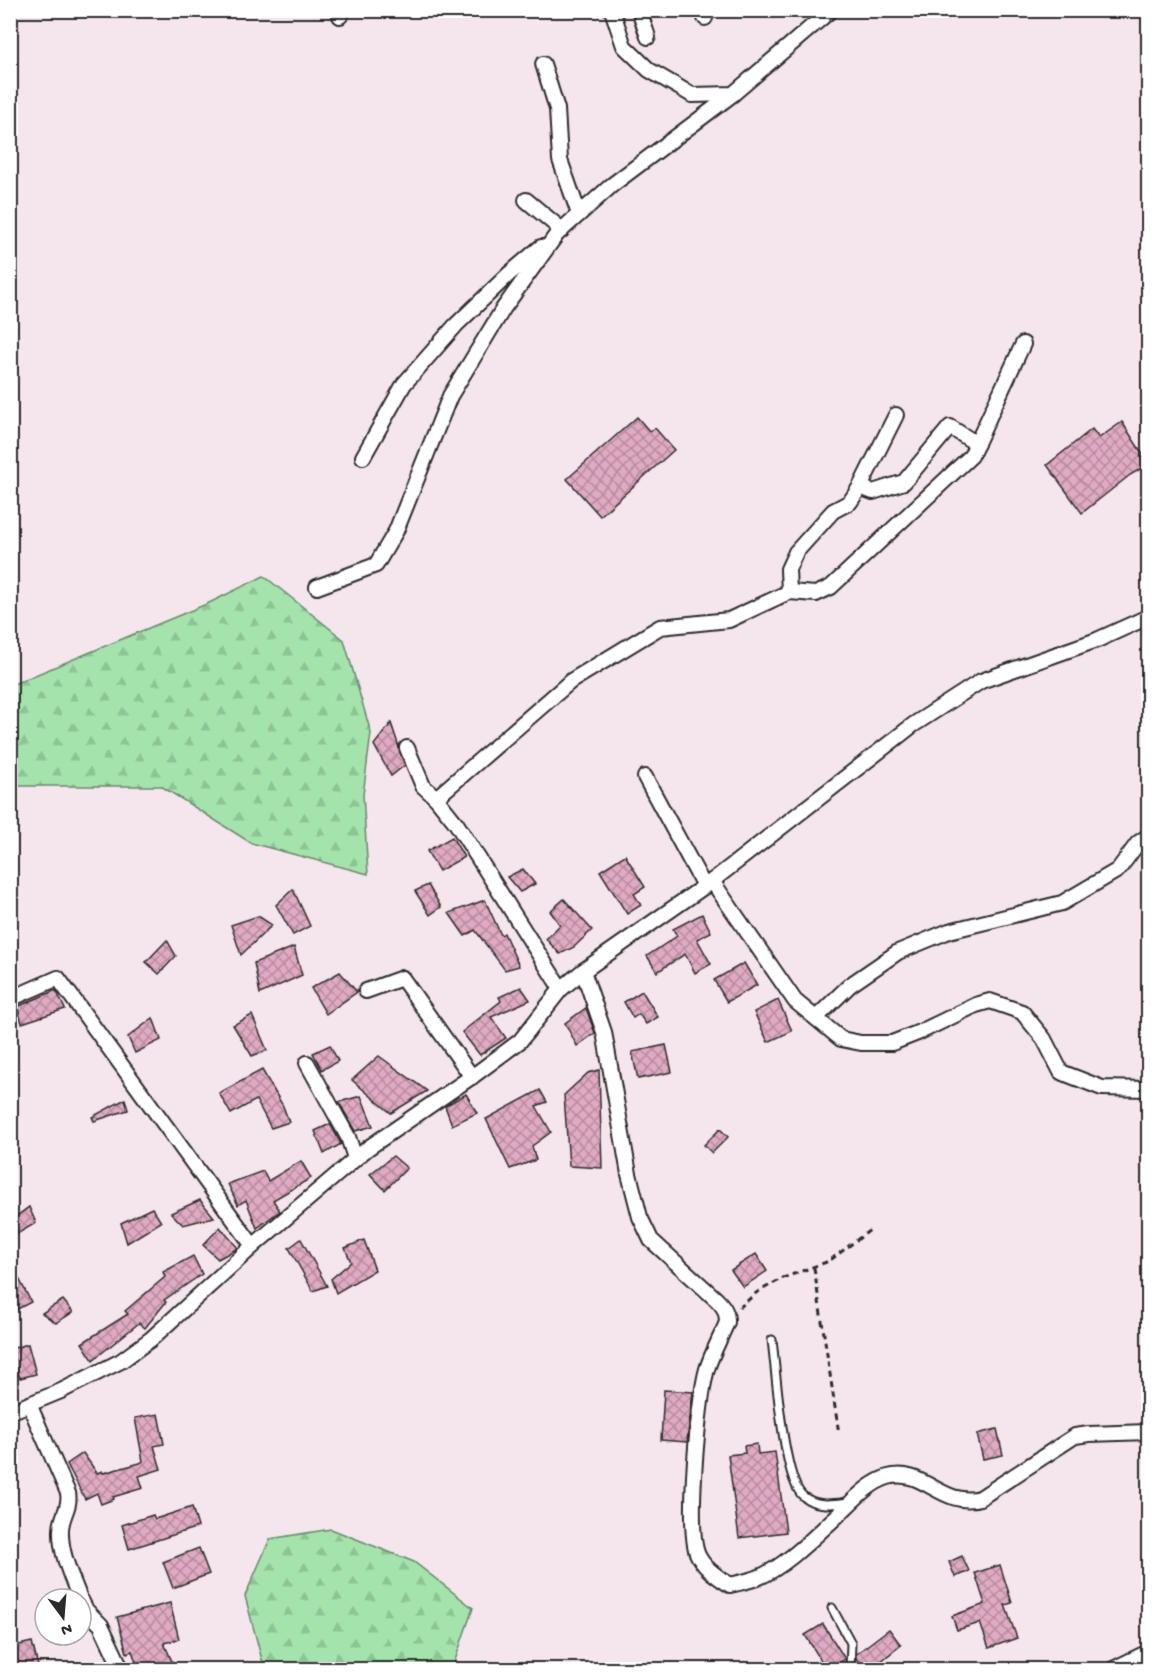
<svg xmlns="http://www.w3.org/2000/svg" width="1159" height="1680" font-family="'Gochi Hand',sans-serif">
<style>
.forest{fill:url(#forest-firs);stroke:#68886c;stroke-width:1.5}
.building{fill:url(#building-cross-hatch);stroke:#2b2b2b;stroke-width:1.5}
.lines{fill:none;stroke-linecap:round;stroke-linejoin:round}
.service-casing{stroke:#2b2b2b;stroke-width:11}
.minor-casing{stroke:#2b2b2b;stroke-width:18}
.path{stroke:#2b2b2b;stroke-width:3;stroke-dasharray:6 4.5;stroke-linecap:butt}
.service{stroke:#fff;stroke-width:7}
.minor{stroke:#fff;stroke-width:14}
</style>
<defs>
<pattern id="forest-firs" width="22" height="20" patternUnits="userSpaceOnUse" patternTransform="scale(1.5)"><rect width="22" height="20" fill="#a4e4ac"/><path d="M5 1l3.5 6h-7zM16 11l3.5 6h-7z" fill="#8dc494"/></pattern>
<pattern id="building-cross-hatch" width="8" height="8" patternUnits="userSpaceOnUse" patternTransform="scale(1.5)"><rect width="8" height="8" fill="#dfaac2"/><path d="M0 0l8 8M0 8l8-8" fill="none" stroke="#b58b9e"/></pattern>
</defs>
<rect width="100%" height="100%" fill="#f5e6ed"/>
<filter id="ink" filterUnits="userSpaceOnUse"><feTurbulence type="fractalNoise" baseFrequency=".0167" numOctaves="2"/><feDisplacementMap in="SourceGraphic" scale="12" xChannelSelector="R" yChannelSelector="G"/><feConvolveMatrix kernelMatrix="1 2 1 2 8 2 1 2 1" color-interpolation-filters="sRGB"/></filter>
<g filter="url(#ink)">
<!-- forest -->
<g class="forest">
<path d="M264,576L344,640L371,733L363,795L368,874L251,843L161,786H11V685L209,603Z"/>
<path d="M331,1529L414,1562L473,1608L452,1669H274L262,1660L245,1596L270,1539Z"/>
</g>
<!-- building -->
<g class="building">
<path d="M637,417L650,432L655,428L674,450L600,516L567,479Z"/>
<path d="M1122,422L1149,464L1130,475L1082,513L1047,465L1092,429L1099,438Z"/>
<path d="M391,723L405,765L391,776L374,745Z"/>
<path d="M452,837L464,857L439,871L427,851Z"/>
<path d="M625,855L645,887L634,894L641,905L627,914L600,871Z"/>
<path d="M523,869L535,884L520,892L507,877Z"/>
<path d="M428,885L441,907L430,915L415,891Z"/>
<path d="M293,889L310,926L293,935L276,905Z"/>
<path d="M564,899L592,930L574,947L560,954L546,939L560,925L550,911Z"/>
<path d="M485,900L501,935L504,933L519,966L505,970L475,930L465,936L449,913Z"/>
<path d="M702,914L711,932L697,939L711,964L695,973L685,954L657,972L647,956L677,936L673,929Z"/>
<path d="M258,916L272,925L241,955L231,925Z"/>
<path d="M167,940L176,956L159,974L146,962Z"/>
<path d="M294,947L302,975L260,994L254,963Z"/>
<path d="M744,963L757,985L727,1002L714,980Z"/>
<path d="M340,972L357,992L326,1014L311,988Z"/>
<path d="M521,987L530,1000L491,1017L506,1038L480,1055L462,1032L501,1001L499,997Z"/>
<path d="M56,990L65,1009L22,1023L17,1007Z"/>
<path d="M642,991L658,1017L646,1024L639,1014L633,1018L624,1002Z"/>
<path d="M778,1000L792,1031L768,1042L754,1012Z"/>
<path d="M586,1008L595,1033L577,1046L565,1023Z"/>
<path d="M252,1015L267,1050L252,1056L233,1025Z"/>
<path d="M153,1018L161,1040L135,1053L128,1037Z"/>
<path d="M330,1045L338,1061L322,1070L313,1053Z"/>
<path d="M666,1045L672,1072L638,1079L632,1052Z"/>
<path d="M379,1056L427,1091L391,1113L352,1080Z"/>
<path d="M262,1070L283,1106L289,1122L271,1128L256,1100L231,1114L219,1093Z"/>
<path d="M599,1070L602,1168L569,1166L564,1095L588,1073Z"/>
<path d="M540,1090L547,1102L536,1106L551,1132L532,1146L536,1160L510,1169L486,1119Z"/>
<path d="M466,1094L477,1113L452,1125L445,1106Z"/>
<path d="M361,1096L373,1126L355,1131L339,1102Z"/>
<path d="M125,1099L128,1110L94,1121L92,1117Z"/>
<path d="M330,1124L341,1144L324,1154L315,1131Z"/>
<path d="M720,1129L728,1137L712,1153L704,1145Z"/>
<path d="M393,1156L407,1168L385,1190L370,1174Z"/>
<path d="M301,1161L311,1178L273,1200L280,1211L257,1228L246,1200L238,1205L228,1184L263,1171L268,1181Z"/>
<path d="M200,1200L214,1217L183,1225L171,1213Z"/>
<path d="M29,1207L36,1223L10,1238V1221Z"/>
<path d="M152,1208L161,1222L127,1243L121,1223Z"/>
<path d="M220,1227L238,1248L218,1259L203,1245Z"/>
<path d="M301,1239L327,1286L313,1291L289,1248Z"/>
<path d="M364,1240L375,1270L336,1293L331,1279L351,1262L345,1248Z"/>
<path d="M756,1254L767,1271L743,1287L731,1270Z"/>
<path d="M193,1256L202,1274L164,1300L166,1302L145,1328L139,1323L93,1360L82,1343L128,1314L125,1311L165,1277L163,1272Z"/>
<path d="M10,1261L31,1302L10,1313Z"/>
<path d="M63,1300L73,1312L56,1323L42,1313Z"/>
<path d="M28,1344L36,1374L20,1378L10,1355V1349Z"/>
<path d="M664,1390L693,1392L687,1442L661,1440Z"/>
<path d="M158,1414L164,1444L154,1446L161,1469L139,1476L143,1488L113,1497L114,1499L101,1504L97,1493L85,1499L67,1464L83,1453L97,1473L102,1471L103,1473L140,1463L143,1461L135,1418Z"/>
<path d="M997,1429L1003,1455L983,1459L977,1434Z"/>
<path d="M757,1444L758,1454L775,1452L786,1532L739,1538L728,1455L745,1453L744,1446Z"/>
<path d="M192,1507L198,1527L129,1549L122,1525L153,1515L155,1519Z"/>
<path d="M199,1548L209,1574L173,1588L163,1562Z"/>
<path d="M962,1556L969,1571L955,1577L949,1562Z"/>
<path d="M1000,1565L1012,1603L1005,1605L1017,1638L989,1648L980,1623L957,1630L952,1616L985,1604L975,1573Z"/>
<path d="M170,1603L179,1639L164,1643L174,1666L167,1670H139L132,1651L127,1653L117,1617Z"/>
<path d="M823,1624L845,1659L827,1670L805,1635Z"/>
<path d="M889,1629L901,1645L870,1670H865L856,1658V1654Z"/>
<path d="M32,1642L39,1670H12L10,1647Z"/>
</g>
<g class="lines">
<!-- service casing -->
<g class="service-casing">
<g id="service">
<path d="M772,1340C776,1370 783,1480 803,1496C816,1507 832,1504 848,1502"/>
<path d="M832,1608L851,1643L850,1670"/>
</g>
</g>
<!-- minor casing -->
<g class="minor-casing">
<g id="minor">
<path d="M612,10L624,46L649,70L692,95L733,94L831,10"/>
<path d="M639,10L648,37"/>
<path d="M705,10V18"/>
<path d="M340,16L344,10"/>
<path d="M543,64L557,109L560,160L579,214"/>
<path d="M526,200L562,230"/>
<path d="M363,457L404,384L456,325L509,274L541,247"/>
<path d="M860,487L896,415"/>
<path d="M317,587L376,565L396,531L450,396L503,309L557,234L612,185L733,94"/>
<path d="M789,592L788,569L796,552L833,511L850,502L860,487L873,492L904,482L950,427L977,444"/>
<path d="M407,748L423,786L436,798"/>
<path d="M645,777L704,886"/>
<path d="M712,881L795,1001L841,1039L861,1043H892L920,1032L976,1005L990,1001L1022,1012L1044,1039L1061,1072L1102,1088L1148,1089"/>
<path d="M583,971L604,1032L629,1174L640,1217L651,1240L717,1300C724,1307 727,1312 727,1322C721,1337 712,1353 707,1369C698,1400 687,1525 697,1553C703,1568 718,1577 730,1585C739,1583 748,1581 757,1578C785,1567 815,1536 837,1516C852,1502 868,1483 888,1477C923,1467 942,1508 980,1498L1075,1436L1089,1434L1148,1432"/>
<path d="M561,989L456,823L436,798L571,681L660,627L729,620L789,592L816,594L831,587L971,456L1023,344"/>
<path d="M366,991L402,978L472,1077"/>
<path d="M10,999L58,978L253,1246"/>
<path d="M816,1018L850,985L898,952L949,931L1062,903L1118,870L1138,843L1148,836"/>
<path d="M307,1063L348,1137L355,1158"/>
<path d="M29,1404L68,1493C71,1507 61,1516 61,1530C60,1553 72,1578 80,1599"/>
<path d="M10,1412L61,1391L121,1361L151,1339L253,1246L368,1148L477,1073L520,1041L561,989L583,971L712,881L913,725L981,681L1097,640L1148,617"/>
<path d="M81,1600L86,1610L101,1625L122,1670"/>
<path d="M1111,1670L1148,1652"/>
</g>
</g>
<!-- path -->
<g class="path">
<path d="M814,1268L839,1434"/>
<path d="M739,1308L756,1293L783,1278L829,1261L870,1230"/>
</g>
<!-- service -->
<use href="#service" class="service"/>
<!-- minor -->
<use href="#minor" class="minor"/>
</g>
</g>
<!-- margin -->
<rect width="1159" height="1680" fill="none" stroke="#fff" stroke-width="36"/>
<rect x="18" y="18" width="1123" height="1644" fill="none" stroke="#2b2b2b" stroke-width="2" filter="url(#ink)"/>
<!-- north arrow -->
<g transform="translate(63 1617) rotate(164)"><circle r="28" fill="#ffffff" stroke="#aaaaaa" stroke-width="1.5"/>
<path d="M0-4.5L10 22L0 15L-10 22Z" fill="#2b2b2b"/>
<text y="-9" font-size="16" font-weight="bold" text-anchor="middle" fill="#2b2b2b">N</text>
</g>
</svg>
